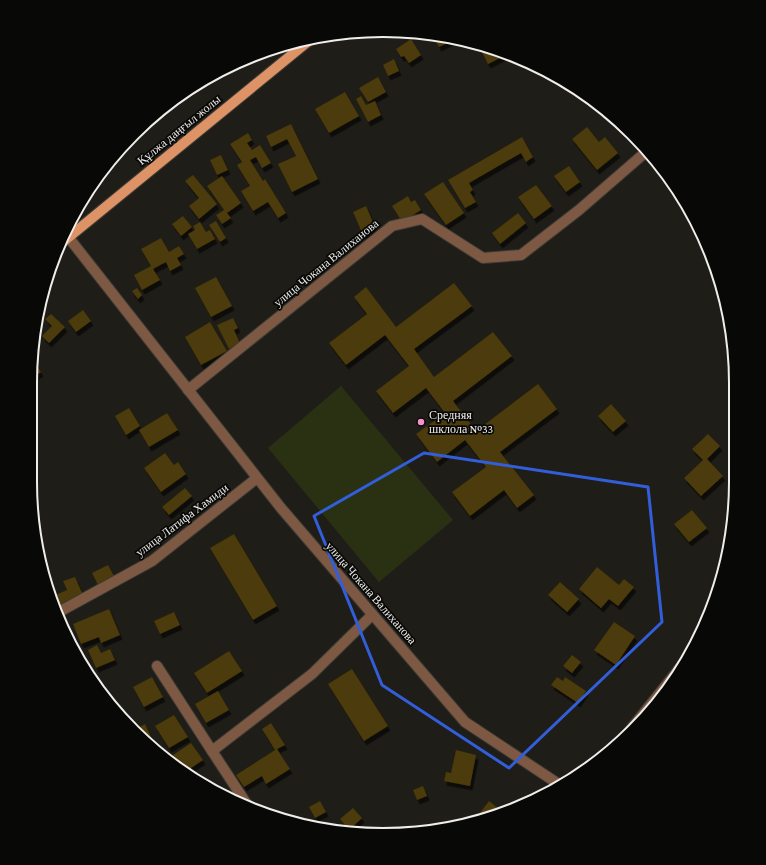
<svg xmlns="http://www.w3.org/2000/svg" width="766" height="865" font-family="'Crimson Pro',serif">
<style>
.green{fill:#293112}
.building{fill:#4b3a07;filter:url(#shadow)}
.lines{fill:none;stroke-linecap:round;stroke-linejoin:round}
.minor-casing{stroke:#3c3a36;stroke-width:12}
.primary-casing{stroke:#3c3a36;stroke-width:12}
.minor{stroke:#7d5943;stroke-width:10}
.primary{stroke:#de9366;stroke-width:10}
.marked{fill:none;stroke:#325eda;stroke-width:3;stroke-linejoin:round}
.poi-dot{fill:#f690cf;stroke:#080806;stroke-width:1.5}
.labels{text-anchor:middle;stroke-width:3.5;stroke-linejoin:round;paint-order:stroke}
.street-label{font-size:12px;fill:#f0eeeb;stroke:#080806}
.poi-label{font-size:12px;fill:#f0eeeb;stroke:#080806;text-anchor:start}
.rim{fill:none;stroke:#f0eeeb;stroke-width:2}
</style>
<defs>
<filter id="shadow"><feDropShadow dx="2.5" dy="4.5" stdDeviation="0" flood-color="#0009"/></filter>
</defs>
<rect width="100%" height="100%" fill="#1f1d18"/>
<!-- green -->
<path class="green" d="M341,386L453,520L379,582L268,448Z"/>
<!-- building -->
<g class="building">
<path d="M432,34L455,39L439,47Z"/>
<path d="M411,39L421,55L409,63L404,56L401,57L396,49Z"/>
<path d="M478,44L496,49L508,54L488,64Z"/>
<path d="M394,59L399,71L388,76L383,65Z"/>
<path d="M378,77L386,92L368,102L359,88Z"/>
<path d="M345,92L359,116L329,133L315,109Z"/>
<path d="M361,96L366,105L375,101L381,115L368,122L356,99Z"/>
<path d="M291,124L318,179L292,192L278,164L296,156L287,139L271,147L266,136Z"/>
<path d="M587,127L599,142L605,137L618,153L597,170L572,139Z"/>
<path d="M248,133L252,140L247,143L252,150L260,145L271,163L262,168L256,157L250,160L263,181L265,179L286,213L278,218L268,202L253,211L241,191L250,186L237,165L242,162L230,144Z"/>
<path d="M522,137L533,157L526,162L521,153L469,183L473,190L470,192L476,202L465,208L448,180Z"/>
<path d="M221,155L228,170L217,175L210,160Z"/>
<path d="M569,166L580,182L566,192L554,176Z"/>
<path d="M193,175L217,204L199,219L189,206L199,198L185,181Z"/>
<path d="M222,176L241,203L227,213L231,218L222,224L216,215L224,210L207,186Z"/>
<path d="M443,182L464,213L446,225L424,194Z"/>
<path d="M536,185L552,206L534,219L518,197Z"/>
<path d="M408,196L411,202L415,200L421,210L402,222L392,206Z"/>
<path d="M366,206L376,229L363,235L353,212Z"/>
<path d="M518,213L526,223L500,244L492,233Z"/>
<path d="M183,216L192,227L181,236L172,224Z"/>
<path d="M216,221L226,238L220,242L209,225Z"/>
<path d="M200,222L206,232L210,230L215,239L197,249L188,234L195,230L193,226Z"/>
<path d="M161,238L169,252L179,246L184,254L177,258L181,265L170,271L166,262L153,269L160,280L142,290L134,275L151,266L141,249Z"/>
<path d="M216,277L232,306L211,317L195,288Z"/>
<path d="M454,283L472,306L414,349L434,377L493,332L512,356L453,401L476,431L538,384L557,409L500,452L534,495L517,508L504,490L470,516L452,492L486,467L465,440L437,462L416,434L445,413L426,388L393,413L376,391L409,366L385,335L346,365L329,343L367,314L354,297L366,287L396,327Z"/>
<path d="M137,288L142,295L138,299L132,291Z"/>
<path d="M83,310L91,321L76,332L68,321Z"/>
<path d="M51,314L65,327L49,343L42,336L52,326L45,319Z"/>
<path d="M233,318L238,328L234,330L240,343L229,349L217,325Z"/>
<path d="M210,322L227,351L201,365L185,337Z"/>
<path d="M35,362L41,372L34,377Z"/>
<path d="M611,404L626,421L613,432L598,416Z"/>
<path d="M129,408L140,426L126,435L115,416Z"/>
<path d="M167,413L178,430L149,447L139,430Z"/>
<path d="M708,434L720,446L707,459L723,476L701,496L684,478L703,460L692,449Z"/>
<path d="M165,453L174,465L178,462L186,474L161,492L144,468Z"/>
<path d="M185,488L192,496L169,515L162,507Z"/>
<path d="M692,510L707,528L689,542L674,524Z"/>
<path d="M234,534L277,606L253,620L210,548Z"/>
<path d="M108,565L114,576L98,585L92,573Z"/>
<path d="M597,567L619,585L624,579L634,587L618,606L609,599L601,608L579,589Z"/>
<path d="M75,577L83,595L58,606L53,596L67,590L63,581Z"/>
<path d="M560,582L579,599L567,612L548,595Z"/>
<path d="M109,609L120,635L101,643L99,637L81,644L73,624Z"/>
<path d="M174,612L180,625L160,634L154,621Z"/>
<path d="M614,622L635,636L616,665L594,650Z"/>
<path d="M97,645L101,653L110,649L115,660L96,668L88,650Z"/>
<path d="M229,651L242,671L207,693L194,673Z"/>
<path d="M572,655L581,662L572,673L563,666Z"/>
<path d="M352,669L388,726L364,741L328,684Z"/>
<path d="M152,677L163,697L144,707L133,687Z"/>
<path d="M557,677L563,681L565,677L586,691L578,703L551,685Z"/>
<path d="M218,691L229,710L206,723L195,704Z"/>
<path d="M174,715L188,737L169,748L155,726Z"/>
<path d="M271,723L285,745L277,749L290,769L266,784L262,776L244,787L236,775L275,750L262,729Z"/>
<path d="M145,724L153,741L148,743L134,730Z"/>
<path d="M191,743L203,760L185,772L177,767L170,757Z"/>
<path d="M456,750L476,755L470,786L444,781L446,772L451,773Z"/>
<path d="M423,786L427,796L417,800L413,790Z"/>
<path d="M320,801L326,812L315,818L309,807Z"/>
<path d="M489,801L503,812L486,819L479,814Z"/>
<path d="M353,808L362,818L349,830L340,819Z"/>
<path d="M319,823L322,829L312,827Z"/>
</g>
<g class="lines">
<!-- minor casing -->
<g class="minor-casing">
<g id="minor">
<path d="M69,238L281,508L465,722L560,785"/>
<path d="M188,390L392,226L422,219L483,258L521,255L579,210L647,151"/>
<path d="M57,613L152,561L257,478"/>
<path d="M157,666L212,751L312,674L372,615"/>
<path d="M623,739L687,659"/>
<path d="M212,751L250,809"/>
</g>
</g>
<!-- primary casing -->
<g class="primary-casing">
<path id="primary" d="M64,241L311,39"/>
</g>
<!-- minor -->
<use href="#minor" class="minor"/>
<!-- primary -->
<use href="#primary" class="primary"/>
</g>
<!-- marked area -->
<path class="marked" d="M424,453L648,487L662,622L509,768L382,685L314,516Z"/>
<!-- markers -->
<circle class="poi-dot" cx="421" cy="422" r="4"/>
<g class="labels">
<!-- street labels -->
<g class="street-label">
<text transform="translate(179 130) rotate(-39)" y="4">Құлжа даңғыл жолы</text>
<text transform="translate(326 263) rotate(-39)" y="4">улица Чокана Валиханова</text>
<text transform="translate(182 520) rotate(-37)" y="4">улица Латифа Хамиди</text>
<text transform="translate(371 593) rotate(49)" y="4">улица Чокана Валиханова</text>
</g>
<!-- poi labels -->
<g class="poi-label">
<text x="429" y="419">Средняя<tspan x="429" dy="14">шклола №33</tspan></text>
</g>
</g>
<!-- crop -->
<path d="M0 0H766V865H0ZM383 37H383A346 346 0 0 1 729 383V482A346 346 0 0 1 383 828H383A346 346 0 0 1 37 482V383A346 346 0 0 1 383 37Z" fill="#080806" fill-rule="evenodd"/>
<path class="rim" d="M383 37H383A346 346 0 0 1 729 383V482A346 346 0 0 1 383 828H383A346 346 0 0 1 37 482V383A346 346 0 0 1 383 37Z"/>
</svg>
